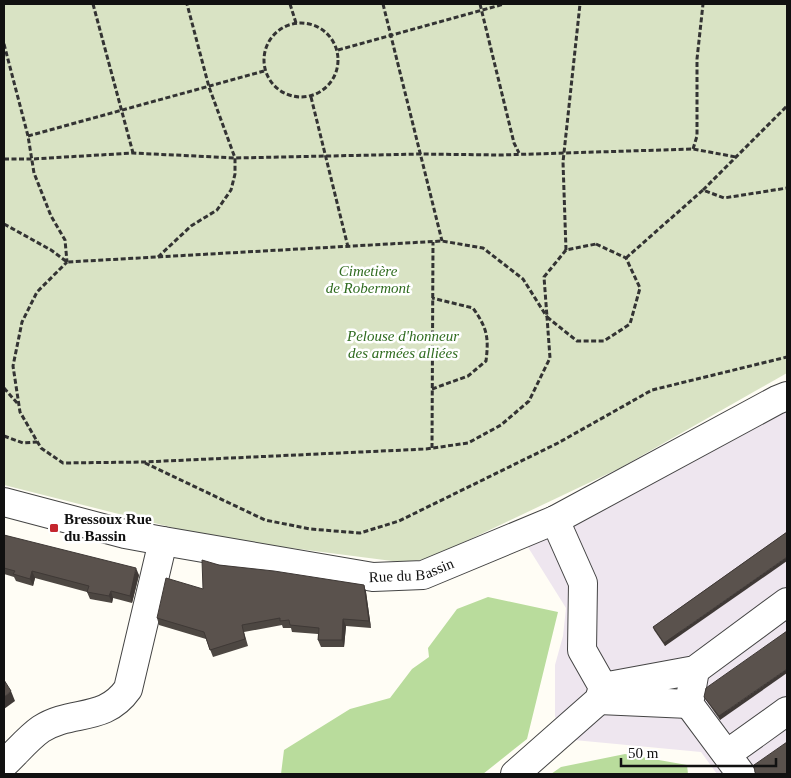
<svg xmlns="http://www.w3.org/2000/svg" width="791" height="778" font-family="'Times New Roman',serif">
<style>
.industrial{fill:#eee6ef}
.forest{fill:#b9dc9c}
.cemetery{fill:#d9e3c4}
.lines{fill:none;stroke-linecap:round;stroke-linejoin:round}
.minor-casing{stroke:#444;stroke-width:30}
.path{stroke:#333;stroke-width:3;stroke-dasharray:5 2.5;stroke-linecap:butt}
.minor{stroke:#fff;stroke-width:28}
.wall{fill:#4d4742}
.shaded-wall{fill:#3f3936}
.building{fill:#5a524d;stroke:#3f3936}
.poi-dot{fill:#c4262e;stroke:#fff;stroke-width:2}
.labels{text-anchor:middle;stroke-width:5;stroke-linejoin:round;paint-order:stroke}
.park-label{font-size:15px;font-style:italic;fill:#2f6b1f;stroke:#fff}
.poi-label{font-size:15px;font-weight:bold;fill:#111;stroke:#fff;text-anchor:start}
.street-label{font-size:15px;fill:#111;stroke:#fff}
</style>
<rect width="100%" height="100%" fill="#fffdf5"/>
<!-- industrial -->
<path class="industrial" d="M787,403V774H717L701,752L574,740L555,717V665L563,636L566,608L526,544Z"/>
<!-- forest -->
<g class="forest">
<path d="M488,597L558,612L527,739L483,774H281L284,750L350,709L390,698L412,669L429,657L428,648L457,609Z"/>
<path d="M625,754L687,765L688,774H551L561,767Z"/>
</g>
<!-- cemetery -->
<path class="cemetery" d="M4,4H787V373L620,468L437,555L420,560L400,562L237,541L194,533L4,485Z"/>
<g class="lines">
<!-- minor casing -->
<g class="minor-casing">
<g id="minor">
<path id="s1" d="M4,502L125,534L163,541L373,577L423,575L555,520L777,400L787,396"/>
<path d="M695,670L689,704L741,774"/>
<path d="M603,687L695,670L787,602"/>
<path d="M599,700L689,704"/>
<path d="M727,754L787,711"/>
<path d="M4,764C16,753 28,738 41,729C72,709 104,723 128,689L163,541"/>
<path d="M515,774L599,700L603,687L582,650L583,583L555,520"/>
</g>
</g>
<!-- path -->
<g class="path">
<path d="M93,4L133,153"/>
<path d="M290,4L296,23"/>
<path d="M383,4L442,241"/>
<path d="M480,4L514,143L519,153"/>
<circle cx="301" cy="60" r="37"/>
<path d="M4,44L28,136L34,173L51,216L65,240L67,262"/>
<path d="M338,50L504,4"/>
<path d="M311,97L348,247"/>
<path d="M28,136L264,71"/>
<path d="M693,149L697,136V59L703,4"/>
<path d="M4,159H32L133,153L235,158L421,154L501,155L693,149L736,157"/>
<path d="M703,190L787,106"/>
<path d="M4,224L51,250L67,262L442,241L483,248L523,279L547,317L550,358L529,401L501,425L468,443L426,449L144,462L63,463L41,448L20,412L13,366L22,322L37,292L67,262"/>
<path d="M596,244L626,258L640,288L630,324L604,341H577L547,317L544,277L566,250Z"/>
<path d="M566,250L563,162L580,4"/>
<path d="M158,257L191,226L217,210L231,190L235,174V158L209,87L187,4"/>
<path d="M626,258L703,190L724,198L787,188"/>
<path d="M4,388L18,404"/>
<path d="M432,389L468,376L486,361C489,337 487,328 473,308L432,298"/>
<path d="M4,436L23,443L37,442"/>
<path d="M432,448L433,242"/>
<path d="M145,463L265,520L310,529L360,533L399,521L558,443L652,390L787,357"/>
</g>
<!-- minor -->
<use href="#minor" class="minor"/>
</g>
<!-- wall -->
<g class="wall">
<path d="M787,532L665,646L654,630L653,627Z"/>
<path d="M4,535L139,575L132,603L113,598L112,603L90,599L87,592L35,578L33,586L16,581L14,577L4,574Z"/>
<path d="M219,565L364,585L366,592L371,628L346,626L344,647H321L318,640V634L292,632L291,628H283L282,625L244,632L248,646L213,657L206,639L159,625L157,618L203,589Z"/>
<path d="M787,631L720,720L706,700L704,697Z"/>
</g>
<!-- shaded-wall -->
<g class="shaded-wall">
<path d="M787,557V561L665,646L664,643Z"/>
<path d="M136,568L139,575L132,603L130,596Z"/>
<path d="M32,571L35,578L33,586L30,579Z"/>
<path d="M364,585L366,592L371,628L369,621Z"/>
<path d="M111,591L113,598L112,603L109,596Z"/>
<path d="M343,619L346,626L344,647L342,640Z"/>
<path d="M787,669V673L720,720L719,716Z"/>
<path d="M11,691L15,701L4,709V697Z"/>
</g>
<!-- building -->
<g class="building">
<path d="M787,532V557L664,643L653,627Z"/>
<path d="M4,535L136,568L130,596L111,591L109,596L87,592L89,586L32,571L30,579L13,574L15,571L4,568Z"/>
<path d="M202,560L219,565L274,571L364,585L369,621L343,619L342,640H318L319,628L290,625L289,620L280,621V618L242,625L245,639L210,650L204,632L157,618L166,578L203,589Z"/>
<path d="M787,631V669L719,716L704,697L706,688Z"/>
<path d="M4,680L11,691L4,697Z"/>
<path d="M787,742V774H756L755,772L754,765Z"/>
</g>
<!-- markers -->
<rect class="poi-dot" x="49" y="523" width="10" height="10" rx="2.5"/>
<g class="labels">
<!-- park labels -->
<g class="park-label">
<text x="368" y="276">Cimetière<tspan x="368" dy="17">de Robermont</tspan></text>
<text x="403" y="341">Pelouse d'honneur<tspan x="403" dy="17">des armées alliées</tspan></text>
</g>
<!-- poi labels -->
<g class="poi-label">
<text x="64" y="524">Bressoux Rue<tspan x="64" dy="17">du Bassin</tspan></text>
</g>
<!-- street labels -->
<g class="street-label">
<text dy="5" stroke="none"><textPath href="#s1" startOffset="416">Rue du Bassin</textPath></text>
</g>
</g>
<!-- border -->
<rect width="791" height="778" fill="none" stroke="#111111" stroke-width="10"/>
<!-- scale -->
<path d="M621 758v8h155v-8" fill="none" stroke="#111111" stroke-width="2.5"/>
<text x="628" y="758" font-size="15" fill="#111111" stroke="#ffffff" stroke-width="4" paint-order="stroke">50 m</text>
</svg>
